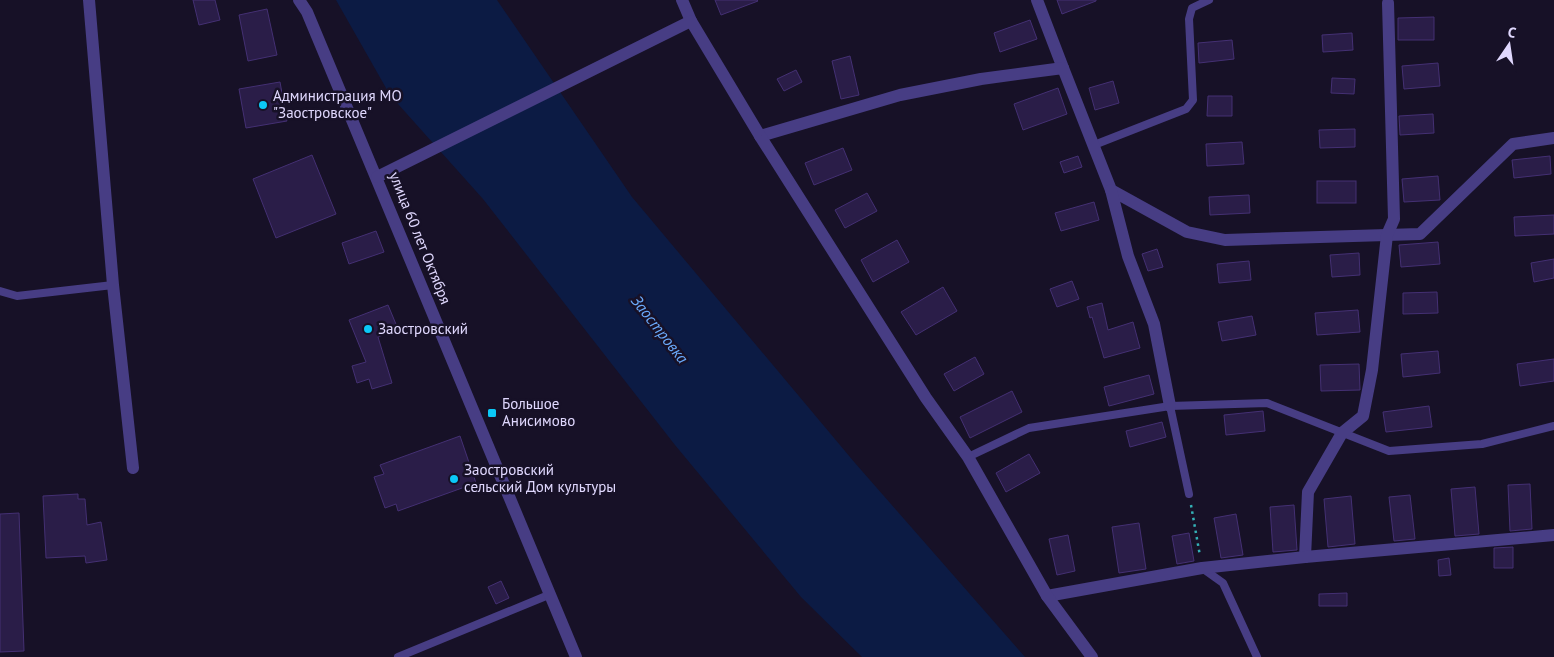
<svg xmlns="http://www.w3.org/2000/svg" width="1554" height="657" font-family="'PT Sans',sans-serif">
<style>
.water{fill:#0c1b44}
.building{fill:#2a1d48;stroke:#443073}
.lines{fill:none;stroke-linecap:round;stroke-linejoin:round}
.path{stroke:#34b1b6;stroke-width:2.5;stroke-dasharray:2.5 4;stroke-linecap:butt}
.service{stroke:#473d84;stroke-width:8}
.minor{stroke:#473d84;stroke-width:12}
.tertiary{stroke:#473d84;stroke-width:12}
.poi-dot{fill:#0bc8f7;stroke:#171127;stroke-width:2}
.labels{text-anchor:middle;stroke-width:5;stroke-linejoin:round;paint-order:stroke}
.poi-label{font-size:15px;fill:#e0d8fe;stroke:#171127;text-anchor:start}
.street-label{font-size:15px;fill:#e0d8fe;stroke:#171127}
.water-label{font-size:16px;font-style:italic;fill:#6aa9fa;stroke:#171127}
</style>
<rect width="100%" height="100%" fill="#171127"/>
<!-- water -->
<path class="water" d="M336,0H497L632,197L855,463L1025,657H862L801,597L675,445L483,199L390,95Z"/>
<!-- building -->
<g class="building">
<path d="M193,0H215L220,20L199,25Z"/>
<path d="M715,0H757L758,1L721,15Z"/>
<path d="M1057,0H1096V1L1062,14Z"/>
<path d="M267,9L277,55L248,61L239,15Z"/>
<path d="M1434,17V40H1398V18Z"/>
<path d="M1030,20L1037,39L1000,52L994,33Z"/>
<path d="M1352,33L1353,50L1323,52L1322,35Z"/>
<path d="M1232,40L1234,59L1199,63L1198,43Z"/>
<path d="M850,56L859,95L841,99L832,61Z"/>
<path d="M1438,63L1440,86L1404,89L1402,66Z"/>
<path d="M796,70L802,82L784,91L777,79Z"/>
<path d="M1332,78L1355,79L1354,94L1331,93Z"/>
<path d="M1113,81L1119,103L1095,110L1089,88Z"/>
<path d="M280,82L287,121L246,128L239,89Z"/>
<path d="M1058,88L1067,114L1023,130L1014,104Z"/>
<path d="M1208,96H1232V116H1207Z"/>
<path d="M1433,114L1434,133L1400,135L1399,116Z"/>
<path d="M1355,129V147L1320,148L1319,130Z"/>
<path d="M1242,142L1244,164L1207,166L1206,144Z"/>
<path d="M843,148L852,170L814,185L805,163Z"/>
<path d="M312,155L336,214L276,238L253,179Z"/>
<path d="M1078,156L1082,167L1064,173L1060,162Z"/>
<path d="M1550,156L1551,174L1514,178L1512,160Z"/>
<path d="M1438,176L1440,200L1404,202L1402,179Z"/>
<rect x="1317" y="181" width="39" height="22"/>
<path d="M867,193L877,211L845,228L835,210Z"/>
<path d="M1249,195L1250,213L1210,215L1209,197Z"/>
<path d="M1094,202L1099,220L1061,231L1055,213Z"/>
<path d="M1554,215V234L1515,236L1514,217Z"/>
<path d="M376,231L384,252L349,264L342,243Z"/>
<path d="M897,240L909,262L873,282L861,260Z"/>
<path d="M1438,242L1440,264L1401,267L1399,245Z"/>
<path d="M1157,249L1163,267L1148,271L1142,254Z"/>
<path d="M1359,253L1360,275L1332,277L1330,255Z"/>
<path d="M1554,259V278L1534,282L1531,263Z"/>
<path d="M1249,261L1251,280L1219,283L1217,264Z"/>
<path d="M1072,281L1079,299L1057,307L1050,289Z"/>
<path d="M943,287L957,311L916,335L901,312Z"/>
<path d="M1437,292L1438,313L1403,314V293Z"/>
<path d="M1102,303L1108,330L1133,322L1140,348L1104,358L1092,317L1090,318L1087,307Z"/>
<path d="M388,305L398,329L378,337L392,383L372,389L369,379L357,383L352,366L366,362L349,320Z"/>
<path d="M1358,310L1360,332L1317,335L1315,313Z"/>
<path d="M1252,316L1256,335L1222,341L1218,322Z"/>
<path d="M1438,351L1440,373L1403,377L1401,354Z"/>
<path d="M975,357L984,374L954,391L944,374Z"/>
<path d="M1554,359V381L1520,386L1517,364Z"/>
<path d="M1359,364L1360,390L1321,391L1320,365Z"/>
<path d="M1149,375L1154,394L1109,406L1104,387Z"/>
<path d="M1012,391L1022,412L970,438L960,417Z"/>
<path d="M1429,406L1432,427L1386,432L1383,412Z"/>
<path d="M1263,411L1265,431L1226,435L1224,415Z"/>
<path d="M1162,422L1166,437L1130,447L1126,431Z"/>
<path d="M460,436L476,483L398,511L396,504L385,508L374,477L384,474L380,465Z"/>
<path d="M1029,454L1040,473L1006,492L996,473Z"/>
<path d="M1530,484L1532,529L1510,531L1508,485Z"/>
<path d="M1475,487L1479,534L1455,536L1451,489Z"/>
<path d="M78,494V499H85L87,525L101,522L107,560L86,563L85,556L46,558L43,496Z"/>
<path d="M1410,495L1415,539L1394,541L1389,497Z"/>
<path d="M1351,496L1355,544L1328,547L1324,499Z"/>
<path d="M1294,505L1297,550L1273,552L1270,507Z"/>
<path d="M19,513L24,651L0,652V514Z"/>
<path d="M1236,514L1243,555L1221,558L1214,518Z"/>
<path d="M1139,523L1146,569L1119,573L1112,527Z"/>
<path d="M1189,533L1194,561L1177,564L1172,536Z"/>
<path d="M1068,535L1075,571L1057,575L1049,539Z"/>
<path d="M1513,547V568H1494V548Z"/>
<path d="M1449,558L1451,575L1439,576L1438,560Z"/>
<path d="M501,581L509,598L496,604L488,587Z"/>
<path d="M1347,593V606H1319V594Z"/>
</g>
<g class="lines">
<!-- path -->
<path class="path" d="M1191,505L1200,556"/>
<!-- service -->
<g class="service">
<path d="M1094,145L1186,109L1193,100L1189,19L1192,8L1209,0"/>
<path d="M0,291L17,296L113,285"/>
<path d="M1170,406L1189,494"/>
<path d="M968,457L1029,428L1170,406L1267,403L1389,451L1482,444L1554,426"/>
<path d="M1202,568L1223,583L1257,657"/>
<path d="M398,657L551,594"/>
</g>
<!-- minor -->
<g class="minor">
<path d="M89,0L113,285L133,468"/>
<path d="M682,0L691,21"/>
<path d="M1037,0L1063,68"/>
<path d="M760,136L900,95L981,79L1063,68L1111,190L1187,232L1225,240L1420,234L1513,144L1554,138"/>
<path d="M1111,190L1128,256L1154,324L1170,406"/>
<path d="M1305,557L1308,492L1342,433L1363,416L1372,370L1387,235L1394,219L1388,3"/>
<path d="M1047,596L1202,568L1305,557L1554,535"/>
</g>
<!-- tertiary -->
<g class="tertiary">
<path d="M299,0L307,12L576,657"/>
<path d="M377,177L691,21L760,136L926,398L968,457L1047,596L1092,657"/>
</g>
</g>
<!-- markers -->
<g class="poi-dot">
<circle cx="263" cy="105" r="5"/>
<circle cx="368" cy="329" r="5"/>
<rect x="487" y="408" width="10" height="10" rx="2.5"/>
<circle cx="454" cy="479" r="5"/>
</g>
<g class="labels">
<!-- poi labels -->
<g class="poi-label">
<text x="273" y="101">Администрация МО<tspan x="273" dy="17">"Заостровское"</tspan></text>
<text x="378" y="334">Заостровский</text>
<text x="502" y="409">Большое<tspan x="502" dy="17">Анисимово</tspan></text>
<text x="464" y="475">Заостровский<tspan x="464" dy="17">сельский Дом культуры</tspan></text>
</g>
<!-- street labels -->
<g class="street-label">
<text transform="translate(420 238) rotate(68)" y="5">улица 60 лет Октября</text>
</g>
<!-- water labels -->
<g class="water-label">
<text transform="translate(660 329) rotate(52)" y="6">Заостровка</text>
</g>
</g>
<!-- north arrow -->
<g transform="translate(1509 45) rotate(13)" stroke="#171127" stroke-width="4" paint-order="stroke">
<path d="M0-4L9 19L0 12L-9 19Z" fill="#e0d8fe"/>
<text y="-8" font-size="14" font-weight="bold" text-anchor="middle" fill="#e0d8fe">С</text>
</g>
</svg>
